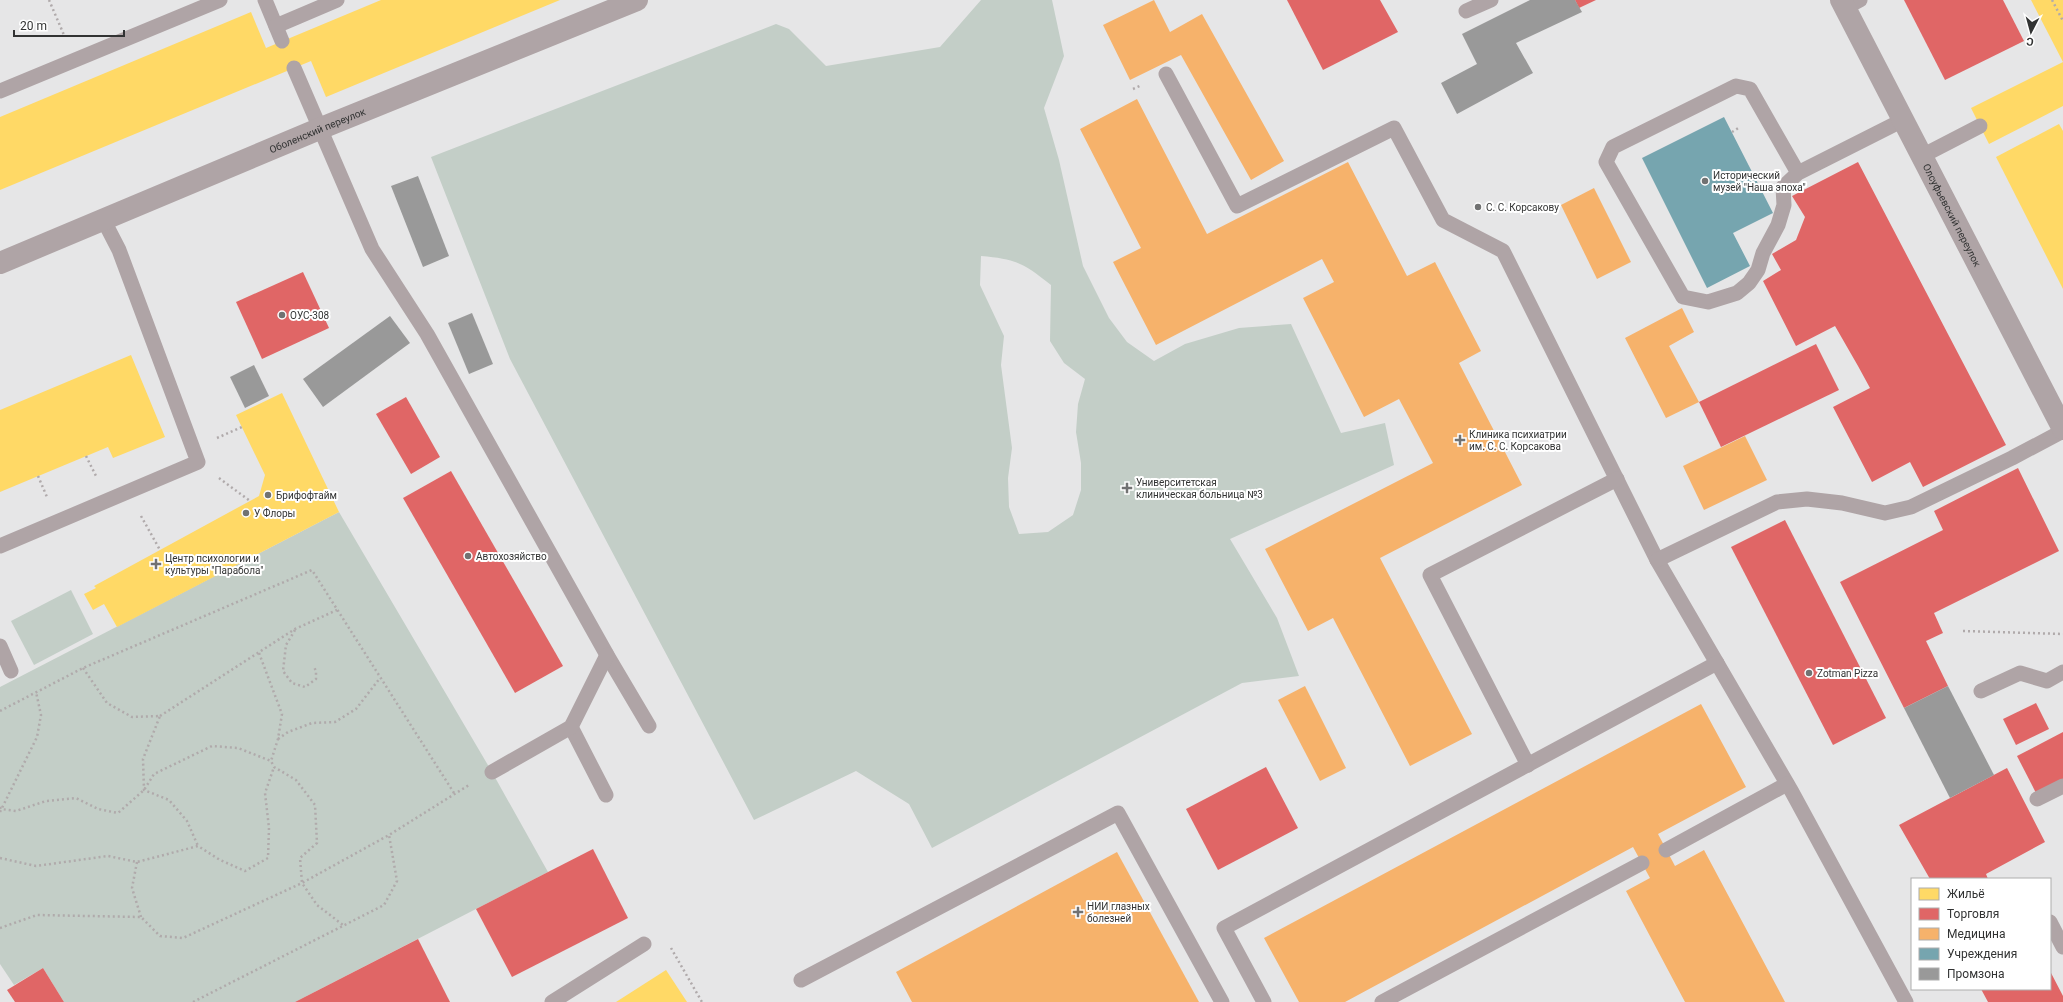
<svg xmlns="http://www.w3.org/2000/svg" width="2063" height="1002" font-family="Roboto,sans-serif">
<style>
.green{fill:#c3cec7;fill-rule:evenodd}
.homes{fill:#ffd966}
.shops{fill:#e06666}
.health{fill:#f6b26b}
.public{fill:#76a5af}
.industry{fill:#999}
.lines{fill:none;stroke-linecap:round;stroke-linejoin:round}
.path{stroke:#b0aaab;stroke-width:2.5;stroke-dasharray:2 3;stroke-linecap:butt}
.service{stroke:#afa4a6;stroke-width:15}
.minor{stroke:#afa4a6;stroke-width:22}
.poi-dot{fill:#717272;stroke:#fff;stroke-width:1.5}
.labels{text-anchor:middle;stroke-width:4;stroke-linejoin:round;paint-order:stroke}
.street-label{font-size:10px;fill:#323333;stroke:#fff}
.poi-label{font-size:10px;fill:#323333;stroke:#fff;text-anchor:start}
</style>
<rect width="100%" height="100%" fill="#e6e6e7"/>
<!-- green -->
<g class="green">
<path d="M981,0H1052L1064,56L1044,108L1059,160L1083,266L1109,318L1127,342L1154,361L1185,344L1239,328L1291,324L1341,433L1385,423L1394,465L1230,539L1277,618L1299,676L1242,683L932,848L909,804L856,771L754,820L510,359L431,157L776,24L789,29L826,66L940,47ZM981,256C1016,259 1023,263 1051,285L1050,341L1064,363L1085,379L1078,404L1076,432L1081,463V490L1073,515L1048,532L1019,534L1009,507L1008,478L1012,448L1001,365L1004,336L980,285Z"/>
<path d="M339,512L492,772L548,872L295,1002H64L43,968L14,985L0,964V687Z"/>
<path d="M71,590L93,634L34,665L11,621Z"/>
</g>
<!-- homes -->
<g class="homes">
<path d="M381,0H560L326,97L311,61L0,190V117L251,12L266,48Z"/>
<path d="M2031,0H2063V106L1989,144L1971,108L2063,62Z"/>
<path d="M2059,124L2063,131V289L1996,157Z"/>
<path d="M131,355L165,437L113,458L108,447L0,492V410Z"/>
<path d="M282,393L339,512L117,627L104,604L93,610L84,594L96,588L94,586L259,496L265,475L236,415Z"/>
<path d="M666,970L687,1002H616Z"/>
</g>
<!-- shops -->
<g class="shops">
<path d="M1287,0H1380L1398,32L1323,70Z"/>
<path d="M1575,0H1596L1579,8Z"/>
<path d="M1904,0H2003L2024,41L1945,80Z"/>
<path d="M1858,162L2006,445L1923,487L1910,462L1872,482L1833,407L1870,388L1858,366L1835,326L1796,346L1763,281L1781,270L1772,254L1796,240L1805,217L1792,196Z"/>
<path d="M303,272L329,328L262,359L236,302Z"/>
<path d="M1816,344L1839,390L1721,447L1699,402Z"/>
<path d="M406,397L440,457L411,474L376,414Z"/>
<path d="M2018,468L2059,551L1934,613L1943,633L1926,641L1948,686L1904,708L1840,582L1943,530L1934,511Z"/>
<path d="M451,471L563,666L515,693L403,498Z"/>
<path d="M1785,520L1886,718L1833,745L1731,547Z"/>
<path d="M2036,703L2049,729L2016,745L2003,719Z"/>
<path d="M2063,732V779L2036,793L2017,756Z"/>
<path d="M1266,767L1298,828L1218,870L1186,809Z"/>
<path d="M2007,768L2045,842L1986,874L1988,879H1930L1899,825Z"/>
<path d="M593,849L628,918L512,977L476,909Z"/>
<path d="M418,939L450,1002H295Z"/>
<path d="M43,968L64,1002H15L7,990Z"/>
<path d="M2050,971L2063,996V1002H1988L1981,989H2050Z"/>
</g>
<!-- health -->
<g class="health">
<path d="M1154,0L1170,32L1202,14L1284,161L1251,180L1181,55L1130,80L1103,25Z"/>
<path d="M1137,99L1207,234L1348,162L1407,276L1435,262L1481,351L1459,363L1522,485L1380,558L1472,734L1410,766L1333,618L1308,631L1265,549L1433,463L1399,399L1364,417L1303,298L1334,282L1322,259L1156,345L1113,262L1141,248L1080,129Z"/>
<path d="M1594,188L1631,262L1597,279L1561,205Z"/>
<path d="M1682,308L1694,332L1669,346L1699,402L1666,418L1625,338Z"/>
<path d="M1745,436L1767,480L1704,510L1683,466Z"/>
<path d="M1305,686L1346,768L1320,781L1278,700Z"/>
<path d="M1701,704L1746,787L1658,834L1675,866L1704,850L1785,1002H1685L1626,891L1650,878L1633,847L1345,1002H1299L1264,938Z"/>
<path d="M1117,852L1199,1002H912L896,972Z"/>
</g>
<!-- public -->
<path class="public" d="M1724,117L1773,213L1733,233L1750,266L1707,288L1642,158Z"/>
<!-- industry -->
<g class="industry">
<path d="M1530,0H1575L1582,12L1516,43L1533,73L1457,114L1441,83L1477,64L1462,34Z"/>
<path d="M418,176L449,256L423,267L391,186Z"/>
<path d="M472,313L493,364L469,374L448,323Z"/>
<path d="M390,316L410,343L323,407L303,379Z"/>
<path d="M254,365L269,396L245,408L230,377Z"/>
<path d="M1948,686L1994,775L1950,798L1904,708Z"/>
</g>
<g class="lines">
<!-- path -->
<g class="path">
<path d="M49,0L64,35"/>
<path d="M2052,0L2063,21"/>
<path d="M1133,89L1142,85"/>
<path d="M1732,132L1740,127"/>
<path d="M217,438L242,427"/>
<path d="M86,456L96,476"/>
<path d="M38,476L47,497"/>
<path d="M219,478L250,501"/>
<path d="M141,516L160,550"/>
<path d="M295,630L286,645L283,671L292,683L305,687L316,679V671L314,667"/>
<path d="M1963,631L2063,634"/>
<path d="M259,653L282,714L278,739L271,761L274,767L296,780L315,805L317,843L300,858L302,883L317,905L343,925"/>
<path d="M83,668L107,703L132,717L160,716L143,759L144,790L169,800L187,821L198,846"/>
<path d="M0,711L83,668L312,570L454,793"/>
<path d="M160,716L295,629L337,610"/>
<path d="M278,739L288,732L312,723L335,722L356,709L380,678"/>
<path d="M0,807L1,809L16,811L46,801L76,798L98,809L118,813L144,790L154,774L212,746L238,748L271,761"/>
<path d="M0,812L37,737L41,715L36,692"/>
<path d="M0,858L36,866L108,856L137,862L198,846L220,860L245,871L268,858L269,828L265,793L274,767"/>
<path d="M137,862L132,888L141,917"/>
<path d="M0,928L37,915L141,917L160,936L183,938L302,883L389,835L469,785"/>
<path d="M671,948L702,1002"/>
<path d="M193,1002L384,905L397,881L389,835"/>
</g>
<!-- service -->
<g class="service">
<path d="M265,0L282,41"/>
<path d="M1845,8L1860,0"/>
<path d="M1466,11L1491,0"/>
<path d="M276,26L337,0"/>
<path d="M294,68L372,249L427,334L607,655L649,726"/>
<path d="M1166,74L1237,206L1394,128L1443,220L1503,251L1657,560L1792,792L1906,1002"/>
<path d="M0,91L220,0"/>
<path d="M1922,156L1980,126"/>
<path d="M1798,173L1750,89L1736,86L1613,147L1606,162L1683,297L1708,302L1737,293L1749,283L1758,270L1763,253L1778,225L1784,205L1783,187L1798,173L1903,120"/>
<path d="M0,546L198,462L119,250L103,219"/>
<path d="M1657,560L1777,502L1807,499L1842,503L1885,513L1911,507L2012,458L2063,431"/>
<path d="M0,646L11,671"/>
<path d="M1981,691L2020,673L2047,681L2063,672"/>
<path d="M571,727L606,795"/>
<path d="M1528,765L1430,575L1617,479"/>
<path d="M492,772L571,727L607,655"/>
<path d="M2037,799L2063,786"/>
<path d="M1666,850L1787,784"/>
<path d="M2050,922L2063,947"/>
<path d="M801,980L1118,813L1222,1002"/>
<path d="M552,1002L644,944"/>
<path d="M1264,1002L1224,928L1717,663"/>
<path d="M1382,1002L1642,863"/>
</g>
<!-- minor -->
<g class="minor">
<path id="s1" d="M1841,0L2063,429"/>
<path id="s2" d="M0,263L319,129L637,0"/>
</g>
</g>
<!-- markers -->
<g class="poi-dot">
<circle cx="1705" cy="181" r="4"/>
<circle cx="1478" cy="207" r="4"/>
<circle cx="282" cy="315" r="4"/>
<path d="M1458 434h4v4h4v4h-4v4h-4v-4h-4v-4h4z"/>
<path d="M1125 482h4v4h4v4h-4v4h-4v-4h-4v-4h4z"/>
<circle cx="268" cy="495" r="4"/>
<circle cx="246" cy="513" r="4"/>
<circle cx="468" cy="556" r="4"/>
<path d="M154 558h4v4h4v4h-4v4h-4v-4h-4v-4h4z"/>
<circle cx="1809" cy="673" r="4"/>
<path d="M1076 906h4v4h4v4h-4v4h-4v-4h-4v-4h4z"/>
</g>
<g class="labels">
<!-- street labels -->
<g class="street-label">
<text dy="4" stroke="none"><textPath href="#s2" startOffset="344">Оболенский переулок</textPath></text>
<text dy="4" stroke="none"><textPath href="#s1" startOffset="242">Олсуфьевский переулок</textPath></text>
</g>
<!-- poi labels -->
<g class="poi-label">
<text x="1713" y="179">Исторический<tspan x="1713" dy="12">музей "Наша эпоха"</tspan></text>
<text x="1486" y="211">С. С. Корсакову</text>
<text x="290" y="319">ОУС-308</text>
<text x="1469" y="438">Клиника психиатрии<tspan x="1469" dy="12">им. С. С. Корсакова</tspan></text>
<text x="1136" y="486">Университетская<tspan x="1136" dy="12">клиническая больница №3</tspan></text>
<text x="276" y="499">Брифофтайм</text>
<text x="254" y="517">У Флоры</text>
<text x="476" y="560">Автохозяйство</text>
<text x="165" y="562">Центр психологии и<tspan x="165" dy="12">культуры "Парабола"</tspan></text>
<text x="1817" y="677">Zotman Pizza</text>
<text x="1087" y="910">НИИ глазных<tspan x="1087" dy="12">болезней</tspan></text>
</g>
</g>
<!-- legend -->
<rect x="1911" y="878" width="140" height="112" fill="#ffffff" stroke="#adadad"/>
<rect x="1919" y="888" width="20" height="12" fill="#ffd966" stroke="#adadad"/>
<text x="1947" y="898" font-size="12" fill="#323333">Жильё</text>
<rect x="1919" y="908" width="20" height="12" fill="#e06666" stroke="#adadad"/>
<text x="1947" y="918" font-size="12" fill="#323333">Торговля</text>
<rect x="1919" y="928" width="20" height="12" fill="#f6b26b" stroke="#adadad"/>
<text x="1947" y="938" font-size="12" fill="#323333">Медицина</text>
<rect x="1919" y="948" width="20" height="12" fill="#76a5af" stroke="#adadad"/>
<text x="1947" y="958" font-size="12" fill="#323333">Учреждения</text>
<rect x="1919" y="968" width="20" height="12" fill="#999999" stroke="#adadad"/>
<text x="1947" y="978" font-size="12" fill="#323333">Промзона</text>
<!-- north arrow -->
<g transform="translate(2031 32) rotate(186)" stroke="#ffffff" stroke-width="3" paint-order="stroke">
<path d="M0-3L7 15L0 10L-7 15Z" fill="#323333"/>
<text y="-6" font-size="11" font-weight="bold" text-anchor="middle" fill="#323333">С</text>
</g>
<!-- scale -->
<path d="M14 30v6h110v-6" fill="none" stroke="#323333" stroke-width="2"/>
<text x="20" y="30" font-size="12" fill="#323333" stroke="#ffffff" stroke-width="3" paint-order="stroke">20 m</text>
</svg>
